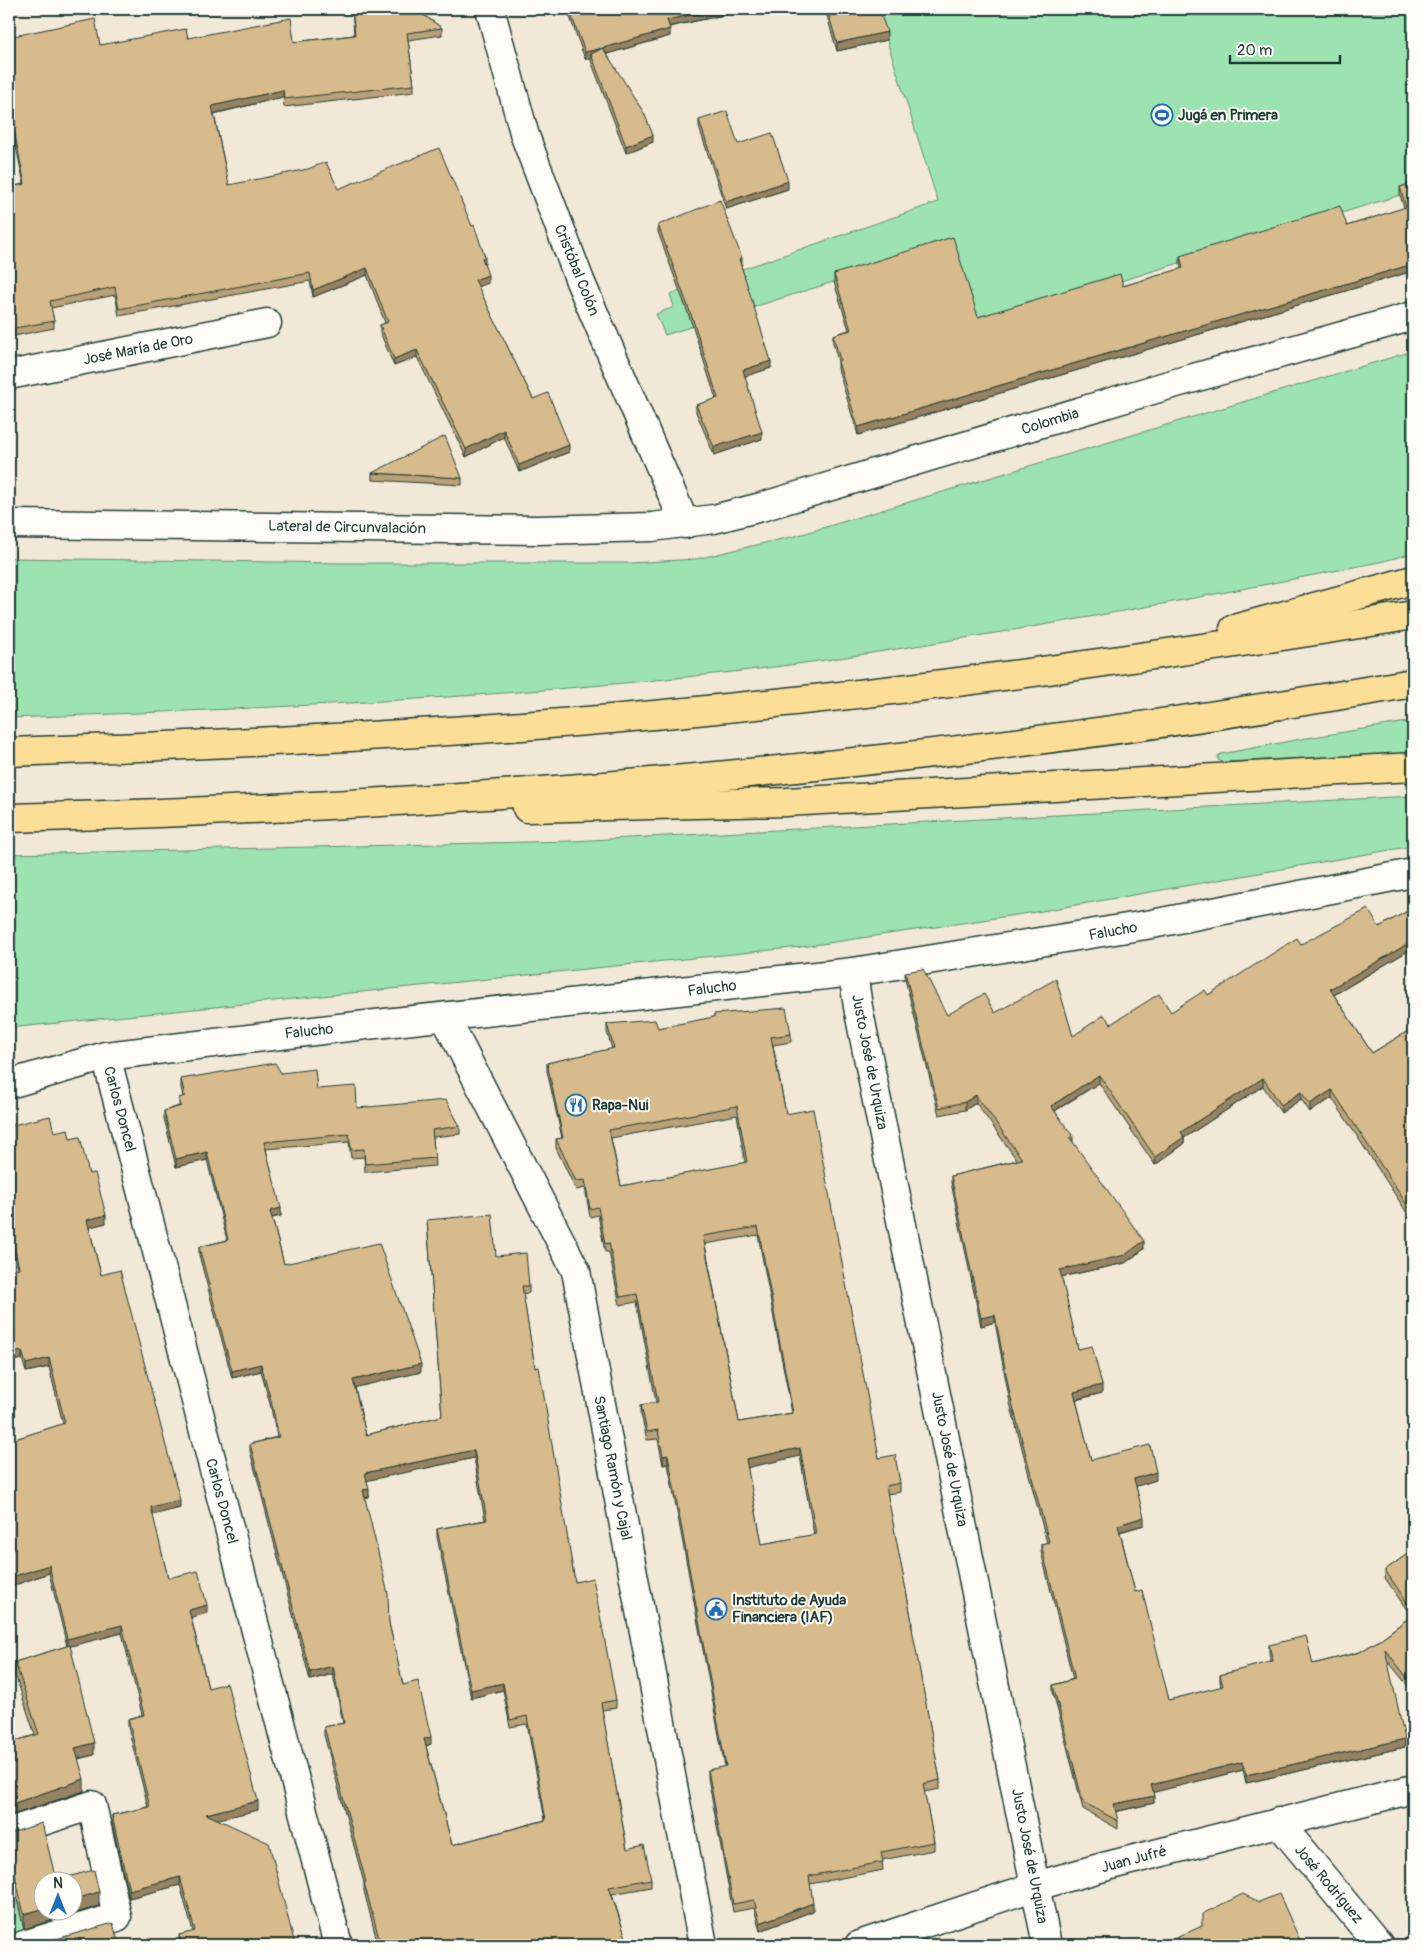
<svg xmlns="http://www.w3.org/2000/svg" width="1422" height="1954" font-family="Pangolin,sans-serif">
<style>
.green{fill:#9ce3b1;stroke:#5e9072}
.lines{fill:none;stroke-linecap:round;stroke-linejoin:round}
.minor-casing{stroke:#1f3d34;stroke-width:31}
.highway-casing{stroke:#1f3d34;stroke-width:31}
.minor{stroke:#fdfcf7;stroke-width:28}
.highway{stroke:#fdde96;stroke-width:28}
.wall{fill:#baa178;stroke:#1f3d34;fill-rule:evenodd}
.shaded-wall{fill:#978362;stroke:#1f3d34}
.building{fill:#d8bb8c;stroke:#1f3d34;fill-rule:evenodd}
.labels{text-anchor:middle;stroke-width:4;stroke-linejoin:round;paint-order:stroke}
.poi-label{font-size:15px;font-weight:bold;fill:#1f3d34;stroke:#fdfcf7;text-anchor:start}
.street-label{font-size:15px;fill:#1f3d34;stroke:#fdfcf7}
</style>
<rect width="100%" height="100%" fill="#f2e8d7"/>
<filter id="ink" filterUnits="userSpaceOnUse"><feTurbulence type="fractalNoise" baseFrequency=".02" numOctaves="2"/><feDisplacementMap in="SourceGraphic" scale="10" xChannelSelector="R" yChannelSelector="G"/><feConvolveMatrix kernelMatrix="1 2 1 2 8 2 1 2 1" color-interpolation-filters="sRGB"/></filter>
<g filter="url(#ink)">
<!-- green -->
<g class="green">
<path d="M877,9H1413V191L978,325L919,255L665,335L656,314L674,307L670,294L938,202Z"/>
<path d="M1413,351V553L1384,561C1241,590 1097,617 952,640C879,652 806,664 732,672C492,699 250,709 9,718V558L342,563H629L696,559L799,535Z"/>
<path d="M1413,721V753L1223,762L1218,760V756L1221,754L1301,739Z"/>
<path d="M1413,796V846L1036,912L801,947L9,1028V854L572,841Z"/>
<path d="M9,1866L24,1930L9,1935Z"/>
</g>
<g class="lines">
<!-- minor casing -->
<g class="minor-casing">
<g id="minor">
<path d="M490,9L525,136L580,281L685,524"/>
<path d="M9,375L267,323"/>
<path d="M9,524L538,530L652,527L714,519L761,507L1162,387L1413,316"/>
<path d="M853,972L858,1007L1047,1945"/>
<path d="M445,1017L576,1271L703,1945"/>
<path d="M106,1056L338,1945"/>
<path d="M9,1084L106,1056L339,1028L853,972L1152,924L1413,873"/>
<path d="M1278,1822L1379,1945"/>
<path d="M9,1832L92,1805L117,1917L24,1945"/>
<path d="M859,1945L1036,1886L1107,1866L1413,1789"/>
</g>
</g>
<!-- highway casing -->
<g class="highway-casing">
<g id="highway">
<path d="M1234,629L1413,580"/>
<path d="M9,752C210,745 411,736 611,719C781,704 950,685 1119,660C1217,646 1315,632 1413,615"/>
<path d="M527,808L786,802L1413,767"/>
<path d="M9,818C479,806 949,764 1413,683"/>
</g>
</g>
<!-- minor -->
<use href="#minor" class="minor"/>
<!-- highway -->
<use href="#highway" class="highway"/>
</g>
<!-- wall -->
<g class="wall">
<path d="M352,9H415L442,28V35L408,40L414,85V92L284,107L283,97L214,114L229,185L338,189L485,264L484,265L488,283L478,287L533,399L569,452L519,472L504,437L466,457L417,357L394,366L380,332V325L385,323L367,275L313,297L310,281L119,316L115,295L51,308L54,321V328L9,337V187L24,184L11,124H9V37L100,45L188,38L294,42L354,35Z"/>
<path d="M567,9H747V10L669,27L670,36L607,54L653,142L626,153L591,61V58L585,59Z"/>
<path d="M825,9H879L887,40L837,51Z"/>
<path d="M699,120L738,144L788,189L726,209L699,127Z"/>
<path d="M1413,183V271L858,435L838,369V361L833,343V335L849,330L834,282V274L978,317L1123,286L1181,269L1180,263V256L1347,226L1404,208L1400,195V187Z"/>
<path d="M658,225L742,265L741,266L771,368L745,376L762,439L714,455L696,412V405L716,399L693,327L658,232Z"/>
<path d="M372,473L462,478V485L372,480Z"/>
<path d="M1413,908V948L1334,995L1372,1053L1413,1028V1222L1332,1098L1310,1112L1301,1099L1281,1113L1263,1086L1184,1138V1144L1155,1165L1099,1083L1055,1111L1073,1143L1144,1249L1125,1263L1061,1277L1078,1349L1102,1393L1076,1400L1091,1460L1156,1480L1136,1486L1144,1525L1120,1532L1135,1592L1169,1700L1221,1687L1220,1682V1675L1271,1662L1269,1653V1645L1313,1664L1360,1652L1378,1641L1411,1616L1385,1578V1570L1413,1550V1692L1387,1660L1405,1747L1246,1783L1243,1770L1153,1792L1154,1803L1115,1812L1118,1821V1829L1083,1809L1053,1692V1685L1073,1679L1041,1552V1544L1047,1543L1010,1403L995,1322L981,1326L951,1183V1176L1017,1160L976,1103L965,1110L939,1115L905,979V972L947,1015L995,1013L1073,1036L1111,1024L1171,1012L1208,995L1301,944L1379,927Z"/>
<path d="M714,1014L791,1034V1042L773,1045L786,1114L879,1458L900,1483V1492L887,1494L912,1622V1631L940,1780V1789L924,1792L934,1842V1850L882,1860L883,1870L810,1884L813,1911L760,1931L754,1908L733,1912L708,1778V1770L725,1767L668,1464L663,1465L658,1439L647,1440L641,1414V1405L656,1402L637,1302L620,1305L609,1252H605L598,1215L590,1217L585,1188L576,1190L556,1148V1139L562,1138L547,1071V1063L612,1049L607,1032V1024L658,1028L714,1018ZM737,1115L745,1163L621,1186L611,1138ZM758,1235L792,1413L739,1422L705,1244ZM800,1456L814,1535L762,1544L747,1467Z"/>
<path d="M281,1073L357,1108L460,1126V1134L433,1137L435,1166L365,1172L364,1157L351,1158L349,1142L266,1149L281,1216L272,1218L284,1264L421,1372L355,1387L366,1435L442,1416L427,1220L496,1256L529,1286V1293L523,1294L535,1368L575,1582L616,1700V1708L602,1710L627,1849L651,1879V1887L612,1894L628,1945H378L364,1891V1883L324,1735V1727L343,1723L333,1674L310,1680L250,1451V1444L277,1437L271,1408L261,1371L232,1378L199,1255V1247L227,1240L207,1160L176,1167L164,1118V1111L179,1106V1098L183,1097L181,1087V1079ZM474,1458L485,1520L437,1529V1537L471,1698L503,1690L510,1727L527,1724L545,1820L452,1845L426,1746L431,1744L403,1685L389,1623L364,1498L369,1497L367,1480Z"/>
<path d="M9,1126L54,1132L70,1139L89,1174L106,1223L89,1227L101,1275L180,1508L152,1515L168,1578L207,1613L191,1617L208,1688L258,1810L217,1819L295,1945H180L179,1935L193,1932L180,1885L129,1898L112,1823V1815L148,1807L128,1727V1719L142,1715L122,1633L70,1646L94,1755L78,1759L84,1791L9,1816V1743L35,1735L15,1674V1662L67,1646L49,1573L9,1587V1441L63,1424L49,1367L26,1372L22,1359L18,1268L9,1231Z"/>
<path d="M9,1832L56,1880L99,1906L24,1929L9,1865Z"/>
<path d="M1413,1872V1884L1411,1882V1874Z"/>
</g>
<!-- shaded-wall -->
<g class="shaded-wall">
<path d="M718,9H747V10L667,27V20Z"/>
<path d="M670,29V36L603,55V48Z"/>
<path d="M887,32V40L837,51V43Z"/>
<path d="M603,48L591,54V58L585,59V52Z"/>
<path d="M283,90V97L212,114V106Z"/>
<path d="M653,135V142L626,153V146Z"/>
<path d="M788,181V189L726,209V202Z"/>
<path d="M485,257V264L482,266V258Z"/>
<path d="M742,258V265L739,266V259Z"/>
<path d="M1413,264V271L858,435V427Z"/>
<path d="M367,268V275L313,297V290Z"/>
<path d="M488,275V283L475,288V280Z"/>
<path d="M417,350V357L394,366V359Z"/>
<path d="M771,361V368L743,377V370Z"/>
<path d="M504,430V437L466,457V449Z"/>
<path d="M762,432V439L714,455V447Z"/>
<path d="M569,445V452L519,472V465Z"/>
<path d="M1413,941V948L1330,997V989Z"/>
<path d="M1099,1075V1083L1051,1113V1106Z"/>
<path d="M1263,1078V1086L1184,1138V1144L1155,1165V1157L1181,1132Z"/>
<path d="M1332,1090V1098L1310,1112V1104Z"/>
<path d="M1301,1092V1099L1281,1113V1105Z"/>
<path d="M976,1095V1103L965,1110V1102Z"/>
<path d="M1073,1136V1143L1070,1138Z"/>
<path d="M207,1152V1160L176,1167V1159Z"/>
<path d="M281,1208V1216L270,1218V1211Z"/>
<path d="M106,1215V1223L87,1228V1220Z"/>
<path d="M1144,1241V1249L1125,1263L1060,1277V1270Z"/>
<path d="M995,1315V1322L981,1326V1318Z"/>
<path d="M22,1351V1359L9,1362V1354Z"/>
<path d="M49,1358V1367L26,1372V1364Z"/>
<path d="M261,1364V1371L232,1378V1371Z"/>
<path d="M421,1364V1372L353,1388V1380Z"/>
<path d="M1102,1385V1393L1074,1400V1392Z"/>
<path d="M800,1448V1456L746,1468V1459Z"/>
<path d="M474,1450V1458L365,1481V1473Z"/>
<path d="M668,1455V1464L663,1465V1456Z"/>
<path d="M1156,1472V1480L1134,1487V1479Z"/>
<path d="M369,1489V1497L363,1498V1490Z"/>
<path d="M180,1500V1508L151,1515V1507Z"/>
<path d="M1144,1517V1525L1118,1532V1525Z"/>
<path d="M49,1565V1573L9,1587V1578Z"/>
<path d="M207,1605V1613L189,1618V1610Z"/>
<path d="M122,1625V1633L67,1647V1639Z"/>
<path d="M333,1666V1674L310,1680V1672Z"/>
<path d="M12,1668V1676L9,1677V1669Z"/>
<path d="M503,1683V1690L471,1698V1690Z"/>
<path d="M431,1737V1744L424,1747V1739Z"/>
<path d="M1405,1739V1747L1246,1783V1775Z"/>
<path d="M94,1743V1755L75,1759V1748Z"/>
<path d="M1243,1762V1770L1151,1793V1785Z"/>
<path d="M84,1779V1791L9,1816V1805Z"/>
<path d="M1154,1796V1803L1114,1812V1804Z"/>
<path d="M258,1801V1810L206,1822V1814Z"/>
<path d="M180,1877V1885L129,1898V1890Z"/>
<path d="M99,1892V1906L24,1929V1914L42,1909V1912H72V1900Z"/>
<path d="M813,1903V1911L760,1931V1923Z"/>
</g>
<!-- building -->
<g class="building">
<path d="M352,9H415L442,28L407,33L414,85L284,99L283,90L212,106L229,185L308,169L326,162L338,189L439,148L472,226L474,225L485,257L482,258L488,275L475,280L533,399L548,393L569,445L519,465L504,430L466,449L417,350L394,359L380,325L388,322L367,268L313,290L310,273L119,309L115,287L50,301L54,321L9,329V187L25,184L11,116L9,117V37L95,19L100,45L186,29L188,38L291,18L294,42L355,35Z"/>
<path d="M569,9H718L667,20L670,29L603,48L644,113L653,135L626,146L591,54L603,48L585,52Z"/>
<path d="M827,9H879L887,32L837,43Z"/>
<path d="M727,111L738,144L772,133L788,181L726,202L699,120Z"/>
<path d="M1413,183V264L858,427L838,362L840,360L833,335L851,330L834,274L953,237L978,317L1120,274L1123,286L1183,268L1180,256L1340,206L1347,226L1406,207L1400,187Z"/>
<path d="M720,200L742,258L739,259L771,361L743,370L762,432L714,447L696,405L718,398L693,320L658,225Z"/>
<path d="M445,436L462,478L372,473Z"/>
<path d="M1413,908V941L1330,989L1372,1053L1413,1028V1214L1332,1090L1310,1104L1301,1092L1281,1105L1263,1078L1181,1132L1184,1137L1155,1157L1099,1075L1051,1106L1073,1136L1070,1138L1144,1241L1125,1255L1060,1270L1078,1349L1092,1346L1102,1385L1074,1392L1091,1460L1150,1445L1156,1472L1134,1479L1144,1517L1118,1525L1135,1592L1142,1590L1169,1700L1223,1686L1220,1675L1273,1661L1269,1645L1306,1636L1313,1664L1360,1652L1378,1641L1413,1615V1685L1385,1649L1405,1739L1246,1775L1243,1762L1151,1785L1154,1796L1114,1804L1118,1821L1083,1802L1053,1685L1075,1679L1041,1544L1049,1542L1010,1395L995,1315L981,1318L951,1176L1022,1159L976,1095L965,1102L939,1108L905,972L923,969L947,1015L984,994L995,1013L1056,979L1073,1036L1104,1015L1111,1024L1159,994L1171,1012L1205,990L1208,995L1297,938L1301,944L1368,909L1379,927Z"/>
<path d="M786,1008L791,1034L771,1037L786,1114L813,1109L879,1458L895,1455L900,1483L886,1486L912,1622L911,1623L940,1780L923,1784L934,1842L881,1852L883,1862L809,1876L813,1903L760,1923L754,1900L733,1904L708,1770L726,1766L668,1455L663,1456L658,1430L647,1432L641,1405L658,1402L637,1294L620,1297L609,1243L605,1244L598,1207L590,1209L585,1180L576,1181L556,1139L563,1138L547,1063L614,1048L607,1024L655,1020L658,1028L714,1017V1014ZM737,1106L747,1162L621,1186L609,1130ZM758,1227L793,1413L739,1422L703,1236ZM800,1448L816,1534L762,1544L746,1459Z"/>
<path d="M275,1063L281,1073L315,1069L317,1089L356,1086L357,1108L446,1100L460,1126L432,1130L435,1158L365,1164L364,1149L351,1150L349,1134L264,1142L281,1208L270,1211L284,1264L379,1243L421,1364L353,1380L366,1435L442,1416L427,1220L492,1214L496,1256L526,1253L529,1286H522L535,1368L539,1367L575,1582L593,1578L616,1700L601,1703L627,1849L644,1845L651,1879L609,1887L628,1944L625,1945H381L364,1883L366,1882L324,1727L344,1723L333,1666L310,1672L250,1444L279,1437L271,1401L261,1364L232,1371L199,1247L228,1240L207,1152L176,1159L164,1111L181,1106L179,1098L185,1096L181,1079ZM474,1450L487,1520L437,1529L471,1690L503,1683L510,1720L527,1716L546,1820L452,1845L424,1739L431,1737L418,1681L403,1685L389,1623L388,1594L363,1490L369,1489L365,1473Z"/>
<path d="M50,1116L54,1132L68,1129L70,1139L80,1137L89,1174L95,1173L106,1215L87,1220L101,1275L120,1270L180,1500L151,1507L168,1578L198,1571L207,1605L189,1610L208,1688L227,1683L258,1801L206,1814L269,1843L295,1945H182L179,1935L195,1931L180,1877L129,1890L112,1815L150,1807L128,1719L144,1715L122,1625L67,1639L49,1565L9,1578V1441L65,1423L49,1358L26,1364L22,1351L9,1354V1270L19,1268L9,1223V1126Z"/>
<path d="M1413,1550V1611L1385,1570Z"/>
<path d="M70,1645L94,1743L75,1748L84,1779L9,1805V1743L39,1734L15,1662Z"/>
<path d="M9,1656L12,1668L9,1669Z"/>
<path d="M42,1823L56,1880L94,1870L99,1892L72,1900V1882H42V1909L24,1914L9,1850V1832H14Z"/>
<path d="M1243,1894L1259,1902L1279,1894L1302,1945H1161L1202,1926V1914Z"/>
<path d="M113,1923L119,1945H35Z"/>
</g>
</g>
<!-- icons -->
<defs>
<g id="stadium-ring" transform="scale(1.125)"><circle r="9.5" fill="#fdfcf7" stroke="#1f6fb2" stroke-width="1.5"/><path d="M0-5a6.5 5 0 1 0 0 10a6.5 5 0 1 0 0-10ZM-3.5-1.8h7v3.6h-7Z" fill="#1f6fb2"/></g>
<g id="restaurant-ring" transform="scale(1.125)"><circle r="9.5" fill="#fdfcf7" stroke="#1f6fb2" stroke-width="1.5"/><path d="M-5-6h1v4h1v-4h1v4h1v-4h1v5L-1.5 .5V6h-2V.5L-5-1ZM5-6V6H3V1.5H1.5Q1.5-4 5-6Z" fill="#1f6fb2"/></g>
<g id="civic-ring" transform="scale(1.125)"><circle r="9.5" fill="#fdfcf7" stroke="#1f6fb2" stroke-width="1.5"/><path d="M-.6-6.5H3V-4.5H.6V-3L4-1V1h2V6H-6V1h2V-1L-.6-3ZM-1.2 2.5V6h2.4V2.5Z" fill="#1f6fb2"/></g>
</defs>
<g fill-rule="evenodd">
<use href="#stadium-ring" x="1162" y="115"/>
<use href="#restaurant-ring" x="576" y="1105"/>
<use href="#civic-ring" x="716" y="1609"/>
</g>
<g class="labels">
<!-- poi labels -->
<g class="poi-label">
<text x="1178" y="120">Jugá en Primera</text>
<text x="592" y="1110">Rapa-Nui</text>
<text x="732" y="1605">Instituto de Ayuda<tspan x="732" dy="17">Financiera (IAF)</tspan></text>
</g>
<!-- street labels -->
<g class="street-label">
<text transform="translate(577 270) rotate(68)" y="5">Cristóbal Colón</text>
<text transform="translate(138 349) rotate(-11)" y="5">José María de Oro</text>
<text transform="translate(1050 421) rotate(-17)" y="5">Colombia</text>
<text transform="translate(347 527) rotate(1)" y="5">Lateral de Circunvalación</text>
<text transform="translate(1113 931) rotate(-10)" y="5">Falucho</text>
<text transform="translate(712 988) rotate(-7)" y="5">Falucho</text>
<text transform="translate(309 1031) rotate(-6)" y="5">Falucho</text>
<text transform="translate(870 1062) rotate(79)" y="5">Justo José de Urquiza</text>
<text transform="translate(120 1109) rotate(75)" y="5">Carlos Doncel</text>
<text transform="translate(950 1459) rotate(79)" y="5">Justo José de Urquiza</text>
<text transform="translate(613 1468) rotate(79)" y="5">Santiago Ramón y Cajal</text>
<text transform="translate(222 1501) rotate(75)" y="5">Carlos Doncel</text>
<text transform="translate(1030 1856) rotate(79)" y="5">Justo José de Urquiza</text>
<text transform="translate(1134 1859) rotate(-15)" y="5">Juan Jufré</text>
<text transform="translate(1329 1884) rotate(50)" y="5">José Rodríguez</text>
</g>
</g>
<!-- margin -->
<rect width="1422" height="1954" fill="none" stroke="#fdfcf7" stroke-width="30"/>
<rect x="15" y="15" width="1392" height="1924" fill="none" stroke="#1f3d34" stroke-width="2" filter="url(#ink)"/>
<!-- north arrow -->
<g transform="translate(58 1896)"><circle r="24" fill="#fdfcf7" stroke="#a4b0a9"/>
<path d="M0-4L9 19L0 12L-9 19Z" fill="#1f6fb2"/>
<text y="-8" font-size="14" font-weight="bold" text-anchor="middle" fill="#1f3d34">N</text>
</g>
<!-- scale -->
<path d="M1230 55v8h110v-8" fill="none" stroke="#1f3d34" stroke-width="2.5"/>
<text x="1237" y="55" font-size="15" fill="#1f3d34" stroke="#fdfcf7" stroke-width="4" paint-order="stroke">20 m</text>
</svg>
